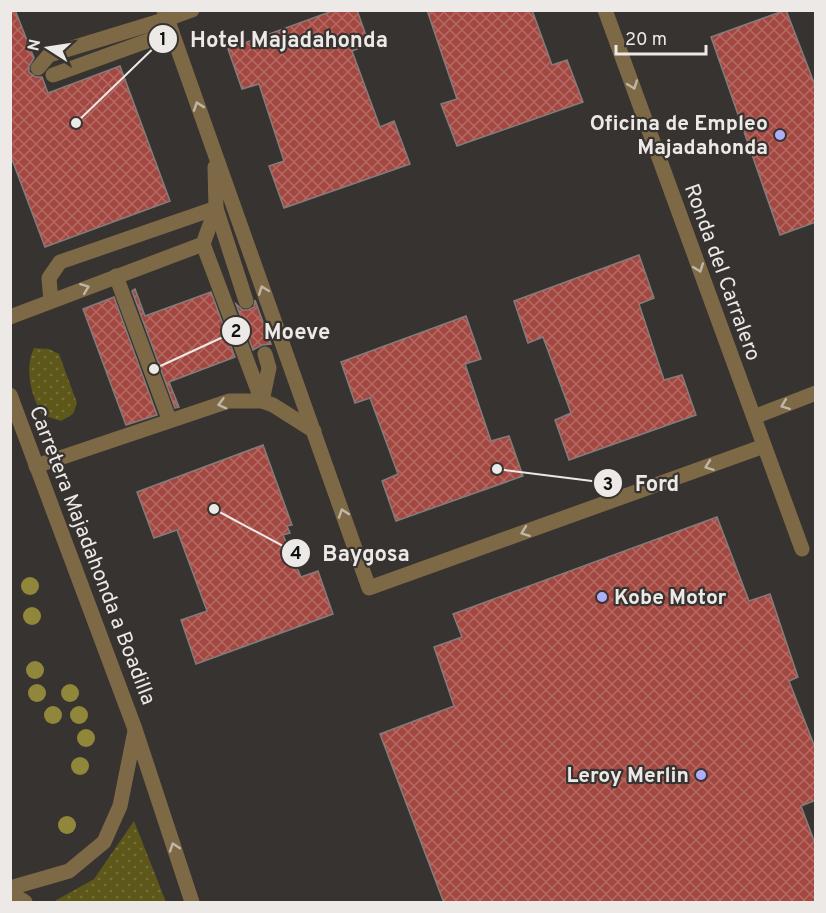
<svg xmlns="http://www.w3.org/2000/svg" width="826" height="913" font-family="Overpass,sans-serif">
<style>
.green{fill:url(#green-dots)}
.building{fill:url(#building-cross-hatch);stroke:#827d7c;stroke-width:1.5}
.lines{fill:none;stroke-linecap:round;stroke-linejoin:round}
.lane{stroke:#7e6947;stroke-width:15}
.street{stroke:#7e6947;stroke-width:15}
.tree{fill:#90873a}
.oneway{stroke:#c0b6a7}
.poi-dot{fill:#b0aefa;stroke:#373331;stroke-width:2}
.labels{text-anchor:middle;stroke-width:4.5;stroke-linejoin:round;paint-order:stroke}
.poi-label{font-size:21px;font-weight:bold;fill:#ece9e7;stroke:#373331;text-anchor:end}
.street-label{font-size:21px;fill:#ece9e7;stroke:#373331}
.leader{fill:none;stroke:#ece9e7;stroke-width:2}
.callout-dot{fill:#ece9e7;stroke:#373331;stroke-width:2}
.mark-label{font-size:18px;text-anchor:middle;font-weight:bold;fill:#111}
.callout-label{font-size:22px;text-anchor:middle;font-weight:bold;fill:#ece9e7;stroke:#373331;stroke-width:4.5;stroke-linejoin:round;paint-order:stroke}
</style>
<defs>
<pattern id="green-dots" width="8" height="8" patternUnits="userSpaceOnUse" patternTransform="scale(1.5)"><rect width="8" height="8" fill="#5d571a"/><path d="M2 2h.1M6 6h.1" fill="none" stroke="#746f3b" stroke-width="1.8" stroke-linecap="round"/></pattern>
<pattern id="building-cross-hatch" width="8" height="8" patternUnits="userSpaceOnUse" patternTransform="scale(1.5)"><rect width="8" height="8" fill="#a34840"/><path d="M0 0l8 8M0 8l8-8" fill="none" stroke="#b46b65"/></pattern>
</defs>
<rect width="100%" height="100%" fill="#373331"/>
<!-- green -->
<g class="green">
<path d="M34,348L49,349L59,354L77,403L73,414L61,421L42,415C31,395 24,369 34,348Z"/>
<path d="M134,821L166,902H53L94,879Z"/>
</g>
<!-- building -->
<g class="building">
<path d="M10,10H15L34,58L29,66V72L36,77H42L48,93L120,66L170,201L45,247L10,154Z"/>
<path d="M335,10H357L369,44L352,51L380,127L394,121L410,164L284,208L269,166L284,161L259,84L242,89L228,49Z"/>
<path d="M427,10H532L552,65L567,60L583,102L457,146L441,104L457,99Z"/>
<path d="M786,10L816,88V222L780,235L711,37Z"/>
<path d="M639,255L654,298L639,304L664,380L682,375L696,415L569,460L555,420L571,413L543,337L528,343L514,301Z"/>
<path d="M135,289L145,316L211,292L235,357L169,382L179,407L175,408L132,291Z"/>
<path d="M114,297L157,415L126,425L83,309Z"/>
<path d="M255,300L271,344L262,345L253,350L236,304L243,310H248L254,307Z"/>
<path d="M466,316L481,359L465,364L491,441L509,436L523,476L396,521L382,481L398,474L370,398L355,403L341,362Z"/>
<path d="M263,445L292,525L287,526L290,533L283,535L301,577L318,571L333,614L196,664L181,620L207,611L177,530L154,538L137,492Z"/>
<path d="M717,517L749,601L770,594L798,677L789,681L816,750V800L801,806L816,846V903H444L380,734L454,706L434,647L462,637L453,614Z"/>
</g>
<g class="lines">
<!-- lane -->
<g class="lane">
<path d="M38,68L49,55L167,19"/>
<path d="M53,75L172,32"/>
<path d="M203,244L262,401L269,368L265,354"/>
<path d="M116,276L169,419"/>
<path d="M51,301L49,278L60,262L216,208L246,301"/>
</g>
<!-- street -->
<g class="street">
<path d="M164,10L369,588L764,446"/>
<path d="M605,10L802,549"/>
<path d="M167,19L192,10"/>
<path d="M10,317L203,244L216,208L215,167"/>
<path d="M10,395L135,729L192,902"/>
<path d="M754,417L816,393"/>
<path d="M36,466L229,401H262L273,405L314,431"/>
<path d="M10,888L69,871L104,842L120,806L135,731"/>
<path d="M10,893L25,902"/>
</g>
</g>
<!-- trees -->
<g class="tree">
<circle cx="30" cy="586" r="9"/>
<circle cx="32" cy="616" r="9"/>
<circle cx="35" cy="670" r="9"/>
<circle cx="37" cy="693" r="9"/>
<circle cx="70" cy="693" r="9"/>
<circle cx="53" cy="715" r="9"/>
<circle cx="79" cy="715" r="9"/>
<circle cx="86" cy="738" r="9"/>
<circle cx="80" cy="766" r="9"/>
<circle cx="67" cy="825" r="9"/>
</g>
<!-- one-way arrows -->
<defs><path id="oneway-chevron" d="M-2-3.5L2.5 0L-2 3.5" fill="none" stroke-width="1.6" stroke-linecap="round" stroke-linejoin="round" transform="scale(1.5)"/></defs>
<g class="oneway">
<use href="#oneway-chevron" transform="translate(633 85) rotate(70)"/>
<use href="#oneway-chevron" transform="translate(198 106) rotate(-109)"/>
<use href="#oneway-chevron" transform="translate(699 268) rotate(70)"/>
<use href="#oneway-chevron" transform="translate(85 288) rotate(-21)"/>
<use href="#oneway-chevron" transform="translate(263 290) rotate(-110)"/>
<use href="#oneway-chevron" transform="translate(222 404) rotate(165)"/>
<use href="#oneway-chevron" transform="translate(785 405) rotate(159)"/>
<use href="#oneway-chevron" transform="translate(709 466) rotate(160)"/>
<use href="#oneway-chevron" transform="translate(343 513) rotate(-109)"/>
<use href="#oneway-chevron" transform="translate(525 532) rotate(160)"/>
<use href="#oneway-chevron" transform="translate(174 847) rotate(-108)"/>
</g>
<!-- markers -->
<g class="poi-dot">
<circle cx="780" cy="135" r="6"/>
<circle cx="602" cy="597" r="6"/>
<circle cx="701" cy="775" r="6"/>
</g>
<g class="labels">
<!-- poi labels -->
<g class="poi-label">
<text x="768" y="130">Oficina de Empleo<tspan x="768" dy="24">Majadahonda</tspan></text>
<text x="614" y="604" text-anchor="start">Kobe Motor</text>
<text x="689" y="782">Leroy Merlin</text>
</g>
<!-- street labels -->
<g class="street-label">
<text transform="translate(723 272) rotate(70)" y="7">Ronda del Carralero</text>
<text transform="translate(93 555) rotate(69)" y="7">Carretera Majadahonda a Boadilla</text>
</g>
</g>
<!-- callouts -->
<path class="leader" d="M76 123L163 39M154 369L236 331M497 469L608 483M214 509L296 553"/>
<g class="callout-dot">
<circle cx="76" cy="123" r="6"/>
<circle cx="154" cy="369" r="6"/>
<circle cx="497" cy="469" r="6"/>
<circle cx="214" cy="509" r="6"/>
<circle cx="163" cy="39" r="15"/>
<circle cx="236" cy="331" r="15"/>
<circle cx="608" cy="483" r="15"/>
<circle cx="296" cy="553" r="15"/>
</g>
<g class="mark-label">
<text x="163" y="45">1</text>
<text x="236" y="337">2</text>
<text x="608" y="490">3</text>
<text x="296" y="559">4</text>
</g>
<g class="callout-label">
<text x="289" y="47">Hotel Majadahonda</text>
<text x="297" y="339">Moeve</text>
<text x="657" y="491">Ford</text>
<text x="366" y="561">Baygosa</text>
</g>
<!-- border -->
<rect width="826" height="913" fill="none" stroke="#ece9e7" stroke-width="24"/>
<!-- north arrow -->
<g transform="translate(48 48) rotate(282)" stroke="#373331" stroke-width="4.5" paint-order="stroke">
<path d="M0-4.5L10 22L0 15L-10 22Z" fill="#ece9e7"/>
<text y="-9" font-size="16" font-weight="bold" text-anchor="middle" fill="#ece9e7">N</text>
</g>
<!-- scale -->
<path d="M616 45v9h90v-9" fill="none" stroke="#ece9e7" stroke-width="3"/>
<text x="625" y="45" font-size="18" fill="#ece9e7" stroke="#373331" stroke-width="4.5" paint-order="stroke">20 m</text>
</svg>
